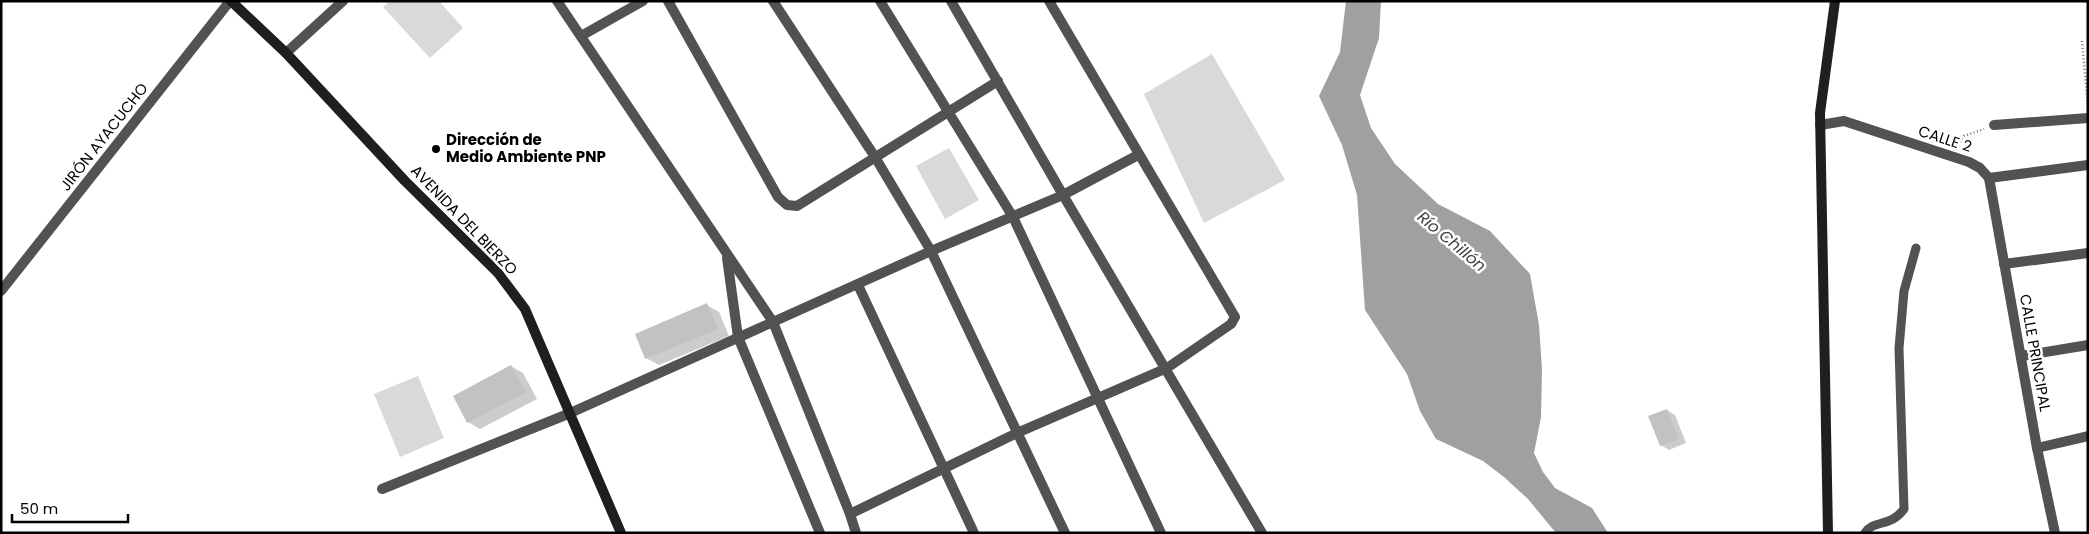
<svg xmlns="http://www.w3.org/2000/svg" width="2089" height="534" font-family="Poppins,sans-serif">
<style>
.garden{fill:#d9d9d9}
.water{fill:#a0a0a0}
.shadow{fill:#0003}
.building{fill:#c2c2c2}
.lines{fill:none;stroke-linecap:round;stroke-linejoin:round}
.path{stroke:#747474;stroke-width:2.5;stroke-dasharray:1 2.5;stroke-linecap:butt}
.lane{stroke:#525252;stroke-width:9}
.street{stroke:#525252;stroke-width:10}
.secondary{stroke:#1f1f1f;stroke-width:10}
.poi-dot{fill:#000;stroke:#fff;stroke-width:2}
.labels{text-anchor:middle;stroke-width:5;stroke-linejoin:round;paint-order:stroke}
.street-label{font-size:15px;fill:#000;stroke:#fff}
.poi-label{font-size:15px;font-weight:bold;fill:#000;stroke:#fff;text-anchor:start}
.water-label{font-size:16px;font-style:italic;fill:#414141;stroke:#fff}
</style>
<rect width="100%" height="100%" fill="#fff"/>
<!-- garden -->
<g class="garden">
<path d="M390,1H439L463,28L430,58L383,7Z"/>
<path d="M1212,54L1285,180L1204,223L1144,94Z"/>
<path d="M949,148L979,200L945,219L916,166Z"/>
<path d="M418,376L444,438L400,457L374,394Z"/>
</g>
<!-- water -->
<path class="water" d="M1346,1H1381L1379,38L1360,95L1371,128L1395,164L1438,204L1490,231L1530,274L1539,325L1542,369L1541,417L1534,453L1543,472L1555,488L1592,508L1608,533H1556L1528,499L1504,477L1483,461L1436,439L1420,411L1407,374L1365,310L1357,195L1342,145L1319,96L1340,52Z"/>
<!-- shadow -->
<g class="shadow">
<path d="M707,305L719,312L729,336L659,365L646,358Z"/>
<path d="M511,366L523,373L537,399L480,429L468,422L454,397Z"/>
<path d="M1667,410L1675,415L1686,443L1669,450L1661,445Z"/>
</g>
<!-- building -->
<g class="building">
<path d="M707,303L718,329L645,359L635,334Z"/>
<path d="M511,365L526,392L467,423L453,396Z"/>
<path d="M1667,409L1679,439L1660,446L1648,416Z"/>
</g>
<g class="lines">
<!-- path -->
<g class="path">
<path d="M2082,41L2088,106"/>
<path d="M1958,145L1964,136L1984,129"/>
</g>
<!-- lane -->
<path class="lane" d="M1865,533C1874,519 1890,528 1904,509L1899,348L1904,291L1916,248"/>
<!-- street -->
<g class="street">
<path d="M557,1L773,322L850,514L856,533"/>
<path d="M668,1L778,197L787,205L797,206L998,81"/>
<path d="M773,1L875,157L931,251L1065,533"/>
<path d="M880,1L1013,217L1161,533"/>
<path d="M951,1L1063,195L1262,533"/>
<path d="M581,36L643,1"/>
<path d="M286,53L343,1"/>
<path d="M1820,125L1844,121L1969,162L1980,168L1989,178L2088,165"/>
<path d="M1994,125L2088,118"/>
<path d="M1989,178L2037,448L2055,533"/>
<path d="M727,258L738,337L820,533"/>
<path d="M2004,264L2088,253"/>
<path d="M858,285L974,533"/>
<path d="M1,291L230,1"/>
<path d="M2021,356L2088,345"/>
<path d="M2037,448L2088,436"/>
<path d="M382,489L568,414L931,251L1063,195L1138,155"/>
<path d="M850,514L1017,433L1167,368L1231,324L1235,317L1049,1"/>
</g>
<!-- secondary -->
<g class="secondary">
<path d="M231,1L286,53L405,181L498,273L525,309L621,533"/>
<path d="M1828,533L1820,113L1835,1"/>
</g>
</g>
<!-- markers -->
<circle class="poi-dot" cx="436" cy="149" r="5"/>
<g class="labels">
<!-- street labels -->
<g class="street-label">
<text transform="translate(104 137) rotate(-52)" y="5">JIRÓN AYACUCHO</text>
<text transform="translate(1945 139) rotate(18)" y="5">CALLE 2</text>
<text transform="translate(464 220) rotate(46)" y="5">AVENIDA DEL BIERZO</text>
<text transform="translate(2035 353) rotate(80)" y="5">CALLE PRINCIPAL</text>
</g>
<!-- poi labels -->
<g class="poi-label">
<text x="446" y="145">Dirección de<tspan x="446" dy="17">Medio Ambiente PNP</tspan></text>
</g>
<!-- water labels -->
<g class="water-label">
<text transform="translate(1452 241) rotate(40)" y="6">Río Chillón</text>
</g>
</g>
<!-- border -->
<rect width="2089" height="534" fill="none" stroke="#000000" stroke-width="5"/>
<!-- scale -->
<path d="M12 514v8h116v-8" fill="none" stroke="#000000" stroke-width="2.5"/>
<text x="20" y="514" font-size="15" fill="#000000" stroke="#ffffff" stroke-width="4" paint-order="stroke">50 m</text>
</svg>
